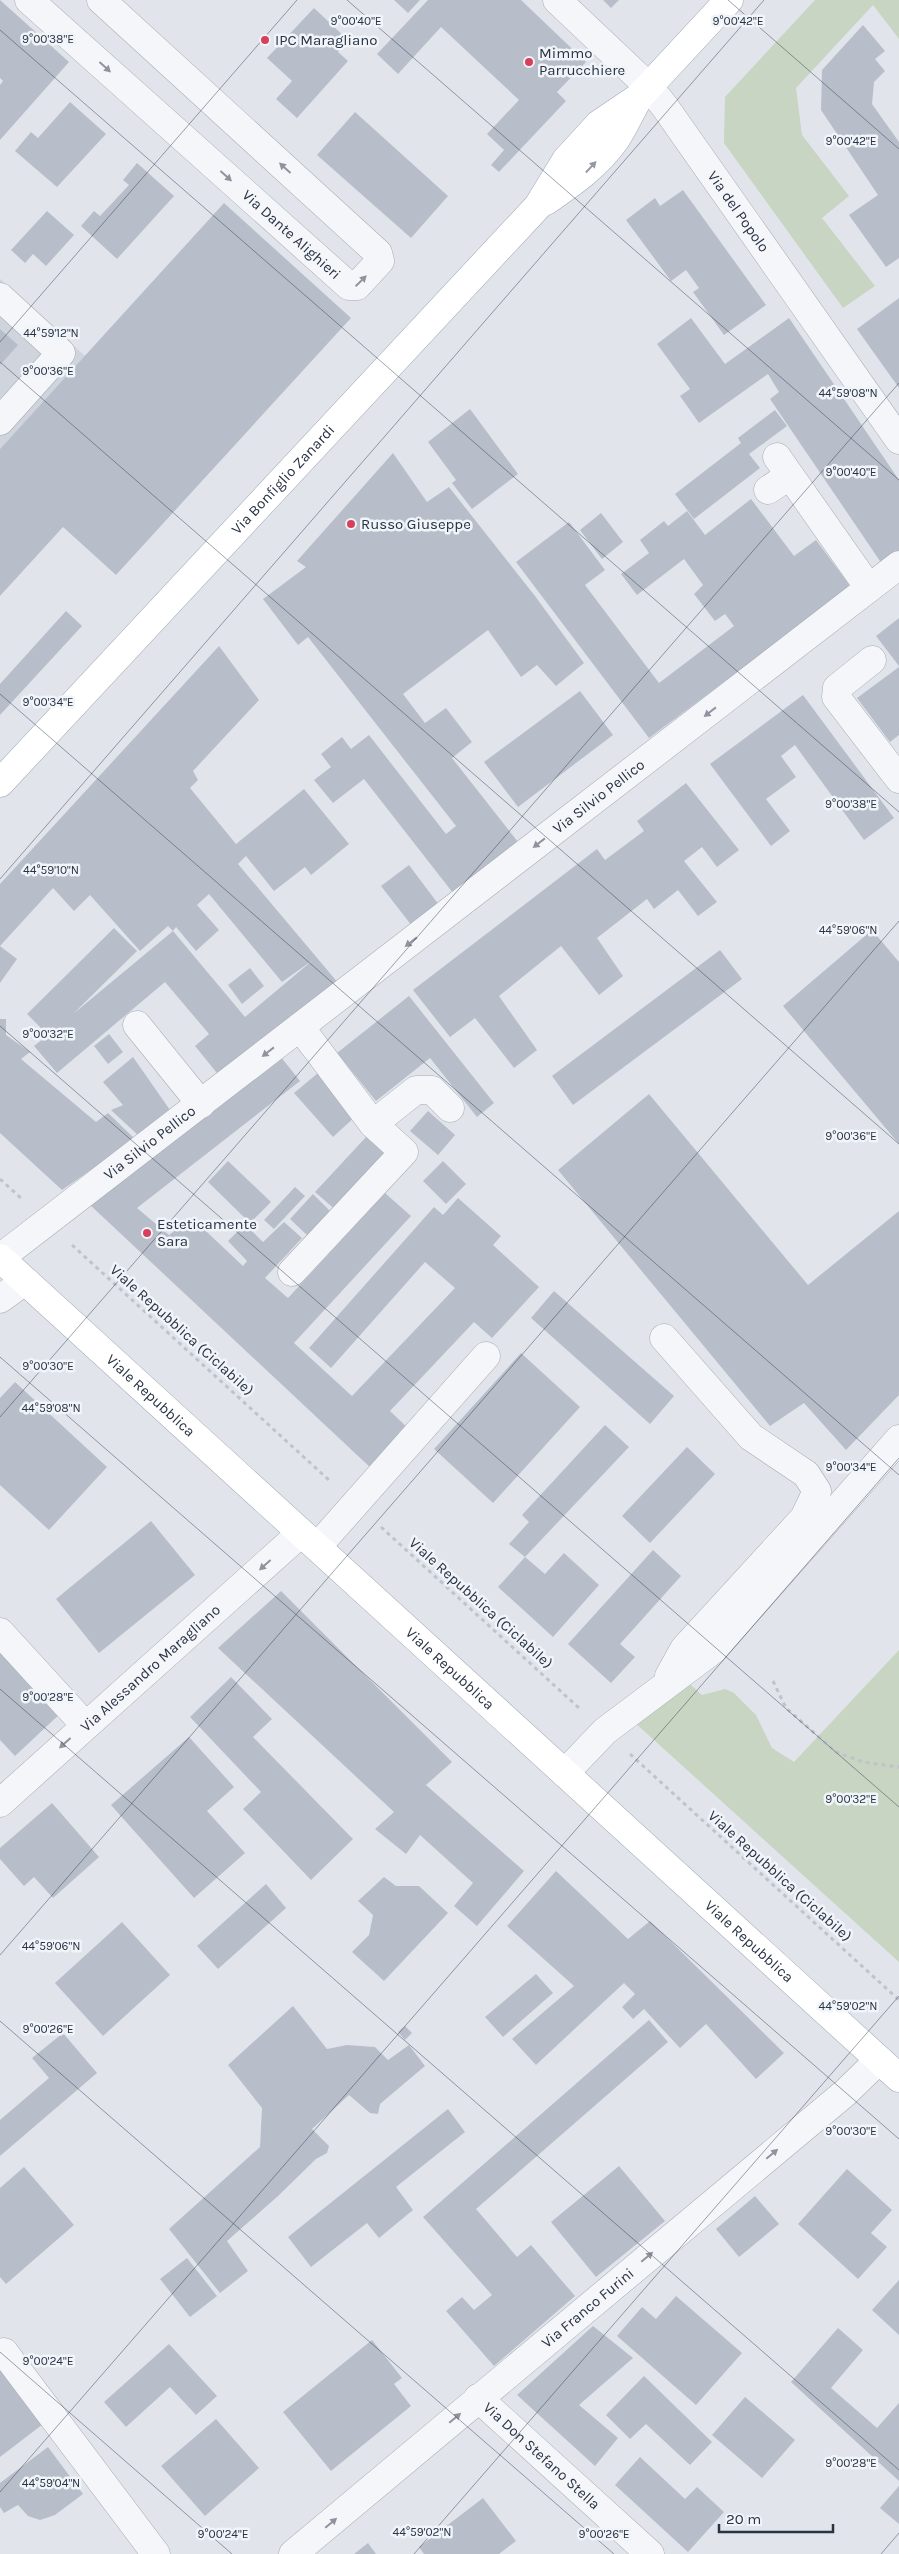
<svg xmlns="http://www.w3.org/2000/svg" width="899" height="2554" font-family="Karla,sans-serif">
<style>
.built{fill:#cfd4dd}
.green{fill:#c7d5c2}
.building{fill:#b8bec9}
.lines{fill:none;stroke-linecap:round;stroke-linejoin:round}
.minor-casing{stroke:#a6acb6;stroke-width:29}
.major-casing{stroke:#a0aab7;stroke-width:29}
.path{stroke:#bfc3ca;stroke-width:3;stroke-dasharray:4 4;stroke-linecap:butt}
.minor{stroke:#f4f6f9;stroke-width:28}
.major{stroke:#fff;stroke-width:28}
.oneway{fill:#8e949e}
.oneway2{fill:#9499a2}
.ticks{fill:none;stroke:#283344;stroke-width:1;stroke-opacity:0.45}
.poi-dot{fill:#d6405a;stroke:#f1f4f8;stroke-width:2}
.labels{text-anchor:middle;stroke-width:5;stroke-linejoin:round;paint-order:stroke}
.poi-label{font-size:15px;fill:#283344;stroke:#f1f4f8;text-anchor:start}
.street-label{font-size:15px;fill:#283344;stroke:#f1f4f8}
.ticks-label{font-size:12px;text-anchor:middle;fill:#283344;stroke:#f1f4f8;stroke-width:5;stroke-linejoin:round;paint-order:stroke}
</style>
<rect width="100%" height="100%" fill="#e1e5eb"/>
<!-- built -->
<path class="built" d="M0,279L85,356L0,449Z"/>
<!-- green -->
<g class="green">
<path d="M815,0H899V39L873,5L796,88L802,135L849,196L822,218L875,286L843,308L724,143L725,97Z"/>
<path d="M899,1650V1962L633,1721L684,1679L702,1695L725,1689L734,1693L756,1715L772,1748L794,1762Z"/>
</g>
<!-- building -->
<g class="building">
<path d="M0,0L69,62L0,140V85L3,81L0,78Z"/>
<path d="M394,0H420L408,13Z"/>
<path d="M428,0H521L586,62L557,92L566,101L499,172L491,165L504,150L487,134L519,100L441,27L398,74L377,54Z"/>
<path d="M603,0H619L611,8Z"/>
<path d="M314,8L348,40L338,52L348,61L297,118L276,99L292,81L267,58Z"/>
<path d="M863,25L885,51L875,59L885,71L874,82L872,104L899,142V258L886,267L849,215L878,195L821,110L822,70Z"/>
<path d="M70,102L106,134L57,187L15,151L31,132L38,138Z"/>
<path d="M355,112L448,196L411,238L317,155Z"/>
<path d="M137,163L174,196L117,259L81,226L94,211L100,216L129,185L123,180Z"/>
<path d="M683,190L766,305L724,335L693,292L699,288L686,270L671,281L626,220L655,198L660,206Z"/>
<path d="M224,203L351,318L116,575L63,527L0,596V449Z"/>
<path d="M47,211L74,235L46,266L33,254L25,263L11,250Z"/>
<path d="M899,298V388L857,329Z"/>
<path d="M691,318L725,364L789,318L899,480V551L882,564L770,399L779,392L768,374L699,423L680,396L690,389L657,344Z"/>
<path d="M0,329L18,345L0,365Z"/>
<path d="M470,409L518,474L472,509L452,483L456,480L428,442Z"/>
<path d="M775,410L787,426L749,454L760,468L694,519L675,494L741,443L738,438Z"/>
<path d="M393,453L427,502L449,487L535,596L584,663L556,686L537,665L521,677L488,630L403,694L425,723L446,708L472,742L452,758L518,842L453,893L364,779L333,803L314,780L331,767L321,754L342,737L351,749L369,735L446,834L456,826L308,637L298,645L263,599L306,567L297,561Z"/>
<path d="M751,499L794,556L816,540L851,587L649,738L516,562L569,522L605,570L585,585L659,683L734,626L725,614L715,621L694,594L703,585L684,559L637,595L621,574L649,553L640,540L664,521L668,526L687,511L705,535Z"/>
<path d="M601,513L623,542L602,559L580,530Z"/>
<path d="M66,611L82,626L0,715V684Z"/>
<path d="M899,618V666L876,636Z"/>
<path d="M219,646L259,700L193,771L198,780L190,788L236,844L304,789L349,844L311,875L305,867L274,891L246,856L238,864L339,984L221,1078L195,1046L209,1034L165,982L57,1073L34,1046L48,1035L27,1014L114,928L137,951L73,1014L173,931L245,1017L313,960L282,982L209,894L197,905L219,930L196,951L176,927L173,931L168,926L140,951L90,895L74,911L53,888L0,946L17,959L0,983V884Z"/>
<path d="M899,667V735L890,742L857,698Z"/>
<path d="M580,691L613,735L518,807L484,762Z"/>
<path d="M803,695L894,818L864,840L795,745L781,756L796,777L766,799L790,831L771,846L710,764Z"/>
<path d="M686,783L739,850L717,867L702,847L684,861L717,902L698,916L678,890L654,909L647,899L597,938L623,976L599,995L561,946L499,996L537,1050L514,1068L475,1018L450,1037L413,990L597,849L605,860L644,831L637,821Z"/>
<path d="M409,865L439,905L412,926L381,886Z"/>
<path d="M872,930L899,962V1144L783,1006Z"/>
<path d="M720,950L742,979L573,1105L552,1076Z"/>
<path d="M250,968L264,986L242,1004L228,985Z"/>
<path d="M409,996L494,1103L477,1117L430,1058L376,1101L337,1053Z"/>
<path d="M0,1019H6V1035L30,1052L21,1059L96,1122L108,1113L135,1139L62,1190L0,1133Z"/>
<path d="M109,1034L123,1052L108,1064L94,1046Z"/>
<path d="M277,1052L300,1081L137,1208L169,1235L192,1218L243,1266L247,1261L228,1241L245,1224L263,1242L284,1222L302,1238L265,1278L288,1298L385,1193L411,1216L294,1343L352,1396L455,1288L425,1262L331,1368L309,1348L434,1207L443,1215L458,1198L501,1236L493,1245L539,1287L492,1338L474,1322L390,1411L410,1430L373,1470L89,1204Z"/>
<path d="M133,1057L170,1110L139,1136L111,1110L123,1105L103,1082Z"/>
<path d="M318,1073L356,1116L333,1137L294,1093Z"/>
<path d="M649,1094L808,1285L899,1211V1395L846,1450L804,1403L770,1426L558,1170Z"/>
<path d="M428,1111L455,1135L438,1155L410,1131Z"/>
<path d="M367,1136L388,1156L338,1212L315,1192Z"/>
<path d="M228,1161L271,1202L250,1223L208,1182Z"/>
<path d="M443,1161L466,1184L446,1204L423,1181Z"/>
<path d="M295,1187L305,1196L274,1229L264,1220Z"/>
<path d="M313,1194L332,1213L309,1237L290,1219Z"/>
<path d="M554,1291L674,1396L650,1424L531,1318Z"/>
<path d="M521,1353L580,1407L493,1503L434,1449Z"/>
<path d="M15,1382L107,1467L49,1530L0,1485V1398Z"/>
<path d="M605,1425L629,1447L525,1557L545,1574L564,1553L599,1585L553,1637L498,1587L525,1557L509,1544L529,1522L522,1515Z"/>
<path d="M687,1447L715,1474L650,1543L622,1516Z"/>
<path d="M151,1521L195,1575L99,1653L56,1599Z"/>
<path d="M653,1550L681,1576L620,1644L635,1657L611,1683L568,1644Z"/>
<path d="M281,1591L452,1762L426,1785L524,1871L477,1926L454,1906L473,1883L420,1835L406,1854L375,1829L394,1812L218,1648Z"/>
<path d="M0,1642L63,1711L15,1756L0,1740Z"/>
<path d="M231,1677L272,1719L253,1737L353,1839L311,1880L243,1809L261,1792L190,1717Z"/>
<path d="M189,1737L234,1787L207,1811L245,1853L194,1898L111,1805Z"/>
<path d="M52,1803L99,1857L53,1898L34,1877L24,1886L0,1859V1848Z"/>
<path d="M556,1871L628,1939L650,1921L784,2053L756,2079L706,2024L680,2048L644,2009L633,2019L622,2007L635,1994L624,1983L536,2065L512,2039L574,1986L507,1926Z"/>
<path d="M384,1877L396,1886H419L448,1913L384,1981L352,1952L369,1935L373,1915L358,1901Z"/>
<path d="M266,1884L286,1908L218,1969L197,1946Z"/>
<path d="M122,1922L170,1975L103,2036L55,1983Z"/>
<path d="M536,1974L553,1993L503,2037L485,2017Z"/>
<path d="M293,2006L327,2049L347,2045L375,2047L388,2060L409,2045L425,2066L380,2104L378,2114L370,2113L349,2095L312,2129L329,2146L327,2153L316,2159L278,2196L227,2241L248,2271L220,2293L169,2229L260,2147L262,2108L228,2065Z"/>
<path d="M649,2020L668,2042L476,2209L517,2257L531,2245L575,2296L494,2366L446,2311L462,2297L474,2310L492,2295L423,2217Z"/>
<path d="M405,2026L412,2033L405,2040L398,2032Z"/>
<path d="M63,2033L97,2073L0,2156V2120L49,2078L32,2058Z"/>
<path d="M448,2109L465,2132L396,2187L413,2210L379,2238L367,2223L311,2267L288,2237Z"/>
<path d="M619,2166L665,2221L596,2277L551,2222Z"/>
<path d="M24,2167L74,2225L6,2284L0,2277V2188Z"/>
<path d="M847,2169L892,2210L871,2233L887,2247L858,2279L798,2224Z"/>
<path d="M755,2196L779,2224L739,2257L716,2229Z"/>
<path d="M187,2258L217,2296L190,2317L160,2279Z"/>
<path d="M899,2280V2335L872,2310Z"/>
<path d="M676,2296L742,2353L696,2405L617,2336L642,2307L656,2319Z"/>
<path d="M593,2326L633,2358L579,2405L618,2438L595,2466L517,2395Z"/>
<path d="M838,2328L863,2350L831,2388L877,2428L899,2403V2481L791,2382Z"/>
<path d="M372,2340L402,2378L394,2384L411,2406L331,2471L283,2412Z"/>
<path d="M169,2344L217,2396L196,2415L170,2387L126,2427L104,2402Z"/>
<path d="M0,2360L47,2421L0,2457Z"/>
<path d="M644,2376L712,2442L690,2465L646,2424L630,2439L606,2415Z"/>
<path d="M745,2397L795,2440L762,2478L712,2435Z"/>
<path d="M216,2419L259,2468L205,2516L161,2466Z"/>
<path d="M48,2447L83,2494L55,2515L40,2520L28,2516L18,2505L4,2513L0,2507V2483Z"/>
<path d="M640,2457L685,2499L697,2487L724,2512L688,2552L615,2485Z"/>
<path d="M899,2486V2524L880,2508Z"/>
<path d="M483,2498L516,2541L499,2554H424L419,2547Z"/>
<path d="M368,2543L376,2554H354Z"/>
</g>
<g class="lines">
<!-- minor casing -->
<g class="minor-casing">
<g id="minor">
<path id="s1" d="M29,0L349,286H357L380,261L378,253L101,0"/>
<path id="s2" d="M557,0L649,87L665,107L899,440"/>
<path d="M0,297L61,353L0,421"/>
<path d="M777,457L869,588"/>
<path d="M768,490L789,476"/>
<path d="M872,660L837,688L836,697L899,779"/>
<path d="M137,1025L201,1104"/>
<path d="M373,1124L416,1090H432L450,1108"/>
<path id="s3" d="M0,1258L899,565"/>
<path d="M292,1272L404,1152L373,1124L300,1027"/>
<path d="M0,1299L25,1281"/>
<path d="M664,1338L751,1437L806,1474L817,1491L804,1518L684,1649L669,1676"/>
<path d="M317,1547L486,1356"/>
<path d="M0,1632L85,1725"/>
<path d="M565,1773L605,1731L713,1650L899,1439"/>
<path id="s4" d="M0,1803L301,1533"/>
<path d="M4,2352L156,2554"/>
<path id="s5" d="M478,2398L650,2554"/>
<path id="s6" d="M293,2554L845,2093L879,2060"/>
</g>
</g>
<!-- major casing -->
<g class="major-casing">
<g id="major">
<path d="M546,201C572,183 598,165 616,139C624,127 630,113 637,101"/>
<path id="s7" d="M0,783L538,206L566,160L589,135L599,124L639,97L729,0"/>
<path id="s8" d="M0,1258L899,2078"/>
</g>
</g>
<!-- path -->
<g class="path">
<path d="M0,1179L22,1199"/>
<path d="M72,1245L330,1481"/>
<path d="M381,1527L579,1708"/>
<path d="M773,1681L786,1708L836,1752L863,1762L899,1767"/>
<path d="M630,1754L899,2000"/>
</g>
<!-- minor -->
<use href="#minor" class="minor"/>
<!-- major -->
<use href="#major" class="major"/>
</g>
<!-- one-way arrows -->
<defs><path id="oneway-solid" d="M-6-.8H1V-3.2L6.5 0L1 3.2V.8H-6Z" transform="scale(1.25)"/></defs>
<g class="oneway">
<use href="#oneway-solid" transform="translate(105 67) rotate(42)"/>
<use href="#oneway-solid" transform="translate(285 168) rotate(-138)"/>
<use href="#oneway-solid" transform="translate(226 176) rotate(42)"/>
<use href="#oneway-solid" transform="translate(361 281) rotate(-44)"/>
<use href="#oneway-solid" transform="translate(710 712) rotate(142)"/>
<use href="#oneway-solid" transform="translate(539 843) rotate(142)"/>
<use href="#oneway-solid" transform="translate(411 942) rotate(142)"/>
<use href="#oneway-solid" transform="translate(268 1052) rotate(142)"/>
<use href="#oneway-solid" transform="translate(265 1565) rotate(138)"/>
<use href="#oneway-solid" transform="translate(65 1743) rotate(138)"/>
<use href="#oneway-solid" transform="translate(772 2154) rotate(-40)"/>
<use href="#oneway-solid" transform="translate(647 2257) rotate(-40)"/>
<use href="#oneway-solid" transform="translate(455 2418) rotate(-40)"/>
<use href="#oneway-solid" transform="translate(331 2523) rotate(-40)"/>
</g>
<use class="oneway2" href="#oneway-solid" transform="translate(591 167) rotate(-47)"/>
<!-- ticks -->
<path class="ticks" d="M347,0L899,480M728,0L899,149M0,30L899,812M0,342L297,0M0,362L899,1144M0,694L899,1475M0,879L764,0M0,1026L899,1807M0,1357L899,2139M0,1417L899,383M0,1689L899,2470M0,1955L899,921M0,2021L614,2554M0,2352L232,2554M0,2492L899,1458M414,2554L899,1996M881,2554L899,2533"/>
<!-- markers -->
<g class="poi-dot">
<circle cx="265" cy="40" r="5"/>
<circle cx="529" cy="62" r="5"/>
<circle cx="351" cy="524" r="5"/>
<circle cx="147" cy="1233" r="5"/>
</g>
<g class="labels">
<!-- poi labels -->
<g class="poi-label">
<text x="275" y="45">IPC Maragliano</text>
<text x="539" y="58">Mimmo<tspan x="539" dy="17">Parrucchiere</tspan></text>
<text x="361" y="529">Russo Giuseppe</text>
<text x="157" y="1229">Esteticamente<tspan x="157" dy="17">Sara</tspan></text>
</g>
<!-- street labels -->
<g class="street-label">
<text dy="5" stroke="none"><textPath href="#s2" startOffset="280">Via del Popolo</textPath></text>
<text dy="5" stroke="none"><textPath href="#s1" startOffset="352">Via Dante Alighieri</textPath></text>
<text dy="5" stroke="none"><textPath href="#s7" startOffset="415">Via Bonfiglio Zanardi</textPath></text>
<text dy="5" stroke="none"><textPath href="#s3" startOffset="756">Via Silvio Pellico</textPath></text>
<text dy="5" stroke="none"><textPath href="#s3" startOffset="189">Via Silvio Pellico</textPath></text>
<text transform="translate(182 1330) rotate(42)" y="5">Viale Repubblica (Ciclabile)</text>
<text dy="5" stroke="none"><textPath href="#s8" startOffset="204">Viale Repubblica</textPath></text>
<text transform="translate(481 1603) rotate(42)" y="5">Viale Repubblica (Ciclabile)</text>
<text dy="5" stroke="none"><textPath href="#s4" startOffset="202">Via Alessandro Maragliano</textPath></text>
<text dy="5" stroke="none"><textPath href="#s8" startOffset="609">Viale Repubblica</textPath></text>
<text transform="translate(780 1876) rotate(42)" y="5">Viale Repubblica (Ciclabile)</text>
<text dy="5" stroke="none"><textPath href="#s8" startOffset="1014">Viale Repubblica</textPath></text>
<text dy="5" stroke="none"><textPath href="#s6" startOffset="384">Via Franco Furini</textPath></text>
<text dy="5" stroke="none"><textPath href="#s5" startOffset="86">Via Don Stefano Stella</textPath></text>
</g>
</g>
<g class="ticks-label">
<text x="356" y="25">9°00'40"E</text>
<text x="738" y="25">9°00'42"E</text>
<text x="48" y="43">9°00'38"E</text>
<text x="851" y="145">9°00'42"E</text>
<text x="51" y="337">44°59'12"N</text>
<text x="48" y="375">9°00'36"E</text>
<text x="848" y="397">44°59'08"N</text>
<text x="851" y="476">9°00'40"E</text>
<text x="48" y="706">9°00'34"E</text>
<text x="851" y="808">9°00'38"E</text>
<text x="51" y="874">44°59'10"N</text>
<text x="848" y="934">44°59'06"N</text>
<text x="48" y="1038">9°00'32"E</text>
<text x="851" y="1140">9°00'36"E</text>
<text x="48" y="1370">9°00'30"E</text>
<text x="51" y="1412">44°59'08"N</text>
<text x="851" y="1471">9°00'34"E</text>
<text x="48" y="1701">9°00'28"E</text>
<text x="851" y="1803">9°00'32"E</text>
<text x="51" y="1950">44°59'06"N</text>
<text x="848" y="2010">44°59'02"N</text>
<text x="48" y="2033">9°00'26"E</text>
<text x="851" y="2135">9°00'30"E</text>
<text x="48" y="2365">9°00'24"E</text>
<text x="851" y="2467">9°00'28"E</text>
<text x="51" y="2487">44°59'04"N</text>
<text x="422" y="2536">44°59'02"N</text>
<text x="223" y="2538">9°00'24"E</text>
<text x="604" y="2538">9°00'26"E</text>
</g>
<!-- scale -->
<path d="M719 2524v8h114v-8" fill="none" stroke="#283344" stroke-width="2.5"/>
<text x="726" y="2524" font-size="15" fill="#283344" stroke="#f1f4f8" stroke-width="4" paint-order="stroke">20 m</text>
</svg>
